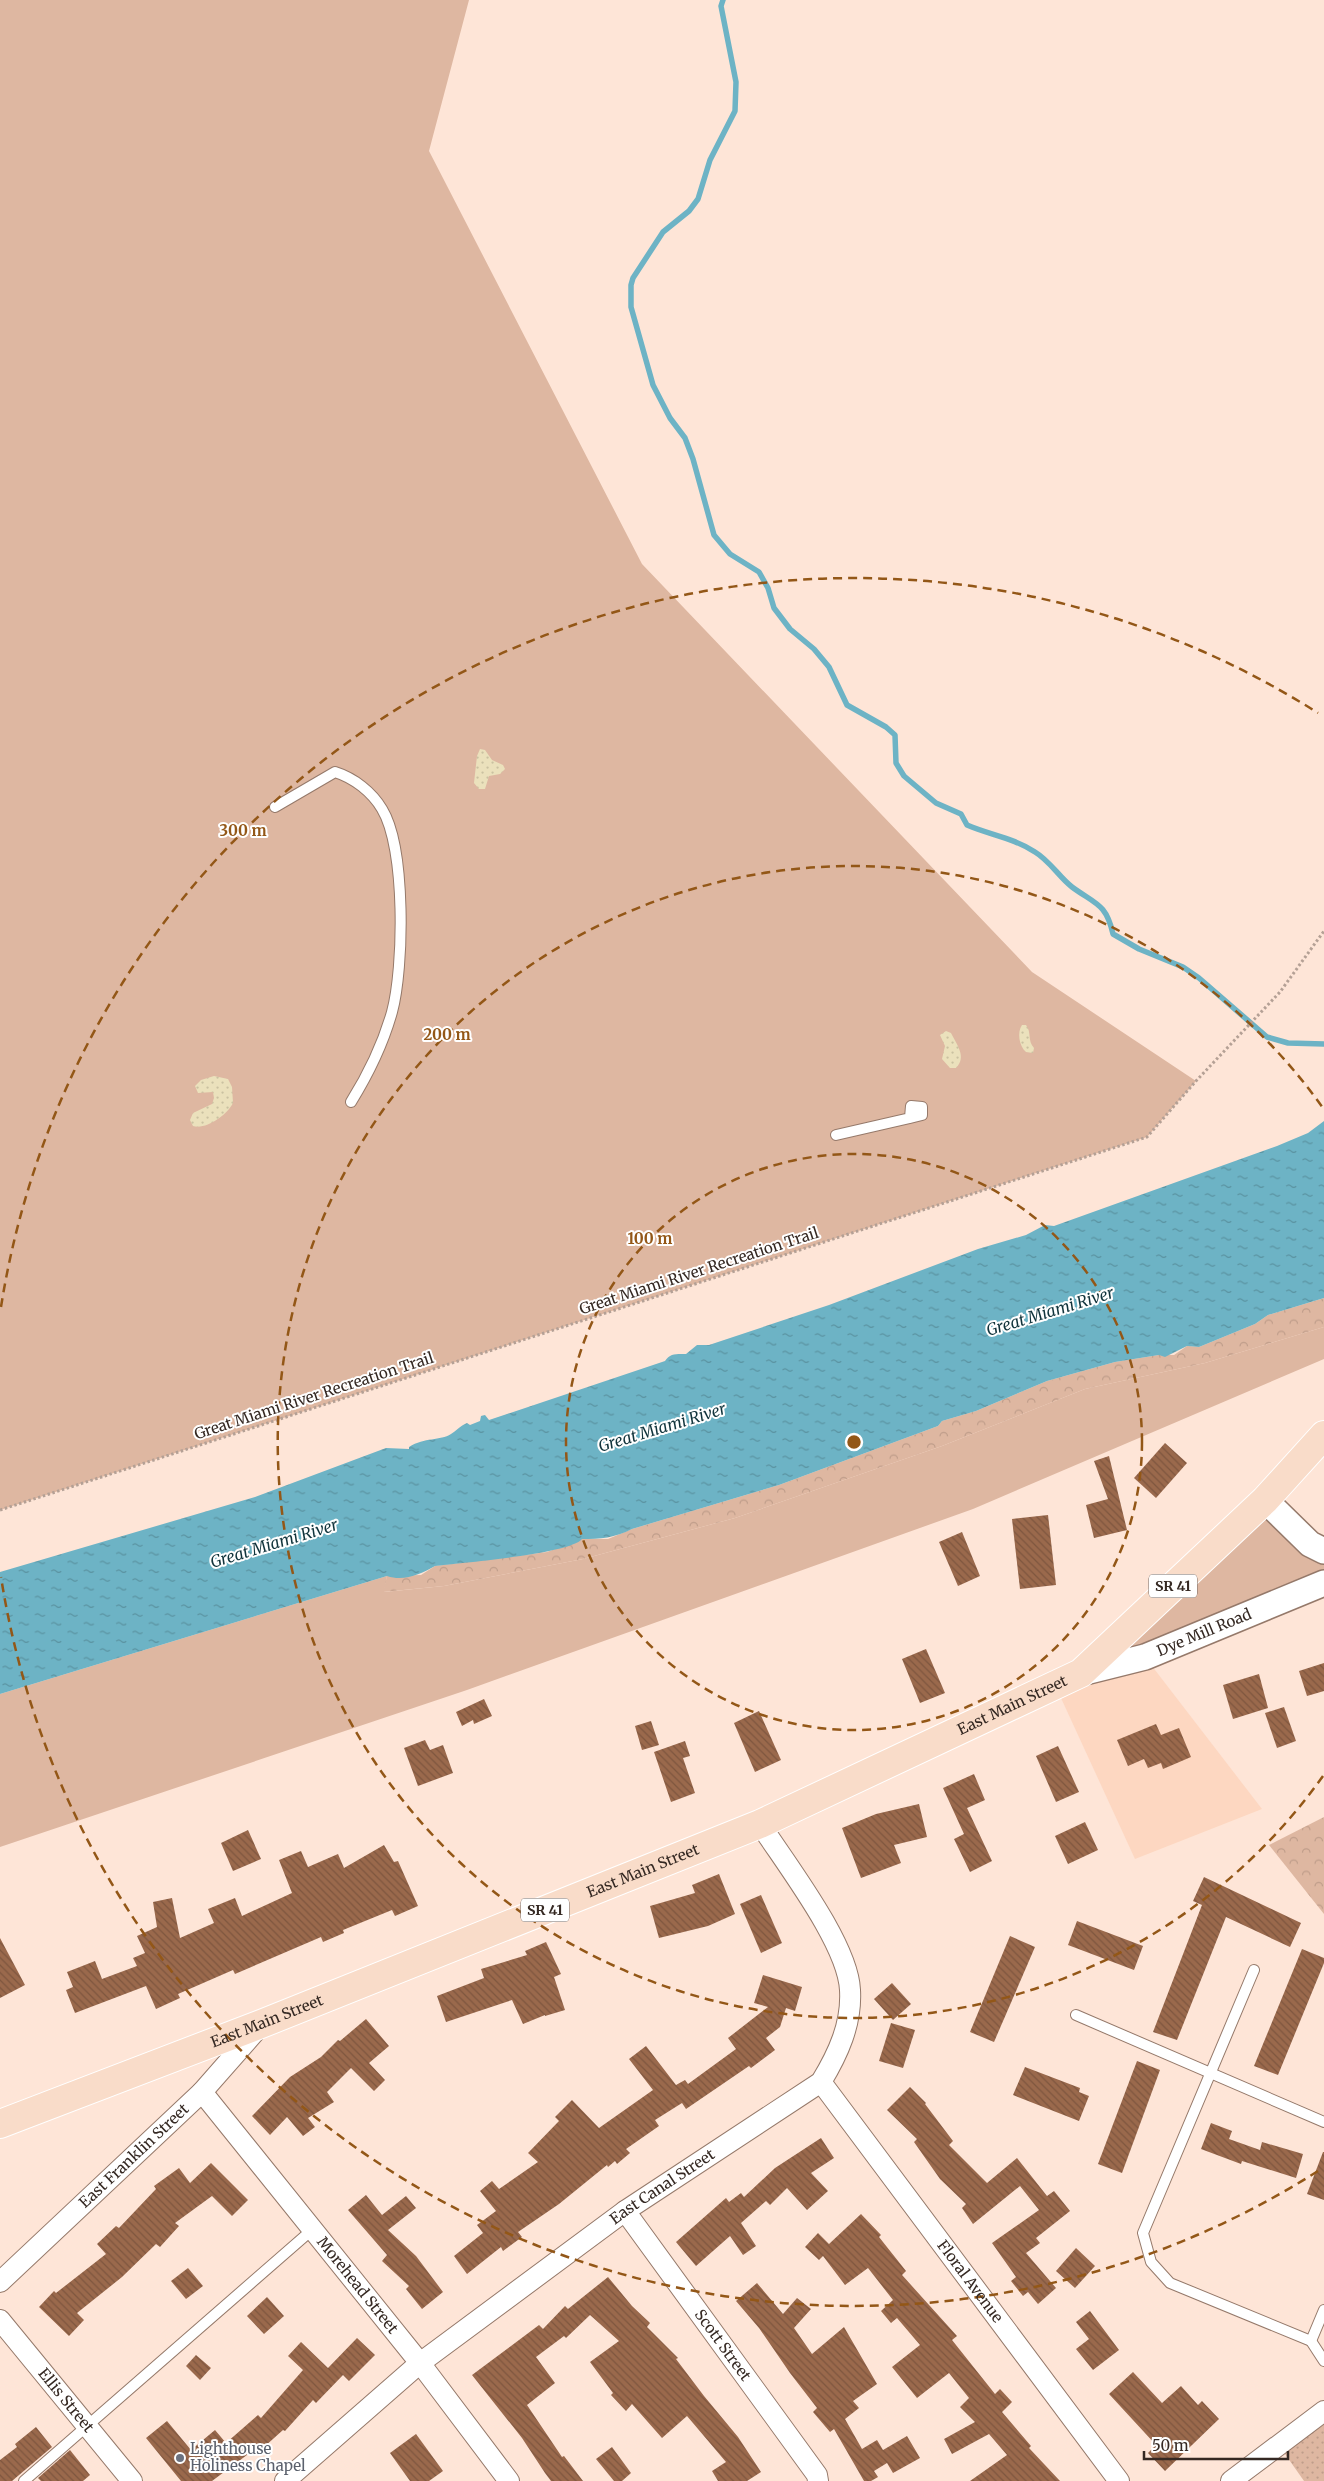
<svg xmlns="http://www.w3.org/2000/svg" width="1324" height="2481" font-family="Merriweather,serif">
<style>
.built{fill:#fdd7c1}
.grass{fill:#deb7a1}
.forest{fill:url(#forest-crowns)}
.sand{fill:url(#sand-dots)}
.park{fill:url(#park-dots)}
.water{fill:url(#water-ripples)}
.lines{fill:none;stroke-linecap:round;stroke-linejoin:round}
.stream{stroke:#6db3c5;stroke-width:5.5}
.building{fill:url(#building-back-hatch)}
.service-casing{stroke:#95796a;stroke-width:12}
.minor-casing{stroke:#95796a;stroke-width:22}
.tertiary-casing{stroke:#95796a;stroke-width:28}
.primary-casing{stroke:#fff;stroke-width:30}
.path{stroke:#b4a095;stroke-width:3;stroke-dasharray:2.5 2.5;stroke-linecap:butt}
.service{stroke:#fff;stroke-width:10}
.minor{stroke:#fff;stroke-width:20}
.tertiary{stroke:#fff;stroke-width:25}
.primary{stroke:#f9dcc9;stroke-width:28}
.ring{fill:none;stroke:#935717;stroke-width:2.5;stroke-dasharray:9 6}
.worship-dot{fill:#6b7280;stroke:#fff;stroke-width:2}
.labels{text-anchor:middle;stroke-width:4;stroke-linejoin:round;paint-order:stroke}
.shield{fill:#fff;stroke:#726965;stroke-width:1}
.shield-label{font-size:14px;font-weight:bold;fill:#352923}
.street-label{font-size:15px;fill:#352923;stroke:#fff}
.worship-label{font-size:15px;fill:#5b616d;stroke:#fff;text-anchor:start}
.water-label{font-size:16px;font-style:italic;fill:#11343c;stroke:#fff}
.centre{fill:#935717;stroke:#fff;stroke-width:2.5}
.ring-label{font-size:15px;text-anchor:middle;font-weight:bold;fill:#935717;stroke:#fff;stroke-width:4;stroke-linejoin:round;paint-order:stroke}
</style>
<defs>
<pattern id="forest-crowns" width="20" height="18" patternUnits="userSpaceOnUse" patternTransform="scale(1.25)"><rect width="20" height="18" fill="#deb7a1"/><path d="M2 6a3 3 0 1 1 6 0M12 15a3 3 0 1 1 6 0" fill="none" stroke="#bf9d8a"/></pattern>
<pattern id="sand-dots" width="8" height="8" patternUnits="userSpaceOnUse" patternTransform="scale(1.25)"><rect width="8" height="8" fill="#ebe1bc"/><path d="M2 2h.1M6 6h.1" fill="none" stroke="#cac1a1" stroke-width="1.8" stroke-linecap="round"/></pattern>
<pattern id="park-dots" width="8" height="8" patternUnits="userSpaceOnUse" patternTransform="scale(1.25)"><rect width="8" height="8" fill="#deb7a1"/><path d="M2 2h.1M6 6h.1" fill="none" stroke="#bf9d8a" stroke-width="1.8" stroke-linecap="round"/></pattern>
<pattern id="water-ripples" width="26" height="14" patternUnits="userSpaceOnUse" patternTransform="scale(1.25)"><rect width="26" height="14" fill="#6db3c5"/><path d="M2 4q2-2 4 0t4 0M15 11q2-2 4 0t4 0" fill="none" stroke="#5a92a0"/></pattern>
<pattern id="building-back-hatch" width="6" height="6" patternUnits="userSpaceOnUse" patternTransform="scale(1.25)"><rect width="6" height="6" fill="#9a694c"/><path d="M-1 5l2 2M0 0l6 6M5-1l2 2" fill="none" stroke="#7e563f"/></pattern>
</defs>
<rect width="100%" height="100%" fill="#fee5d7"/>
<!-- built -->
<path class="built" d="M1145,1657L1262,1809L1135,1859L1055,1685Z"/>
<!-- grass -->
<g class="grass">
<path d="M0,0H469L429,151L642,564L1032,972L1196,1081L1147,1137L0,1510Z"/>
<path d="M1324,1327V1359L973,1509L467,1690L0,1847V1694L387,1576L384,1592L444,1586L583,1559L735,1518L942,1446L1085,1389L1205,1363Z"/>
<path d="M1265,1500L1324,1551V1583L1081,1673Z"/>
</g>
<!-- forest -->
<g class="forest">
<path d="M1324,1298V1327L1205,1363L1085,1389L942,1446L735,1518L583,1559L444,1586L383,1592L387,1576L421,1575L435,1566L547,1552L581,1539H608L632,1529L779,1485L938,1426L942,1421L976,1411L1047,1381L1115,1362L1159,1355H1174L1187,1346L1199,1347L1255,1324L1268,1315Z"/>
<path d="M1324,1817V1914L1269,1845Z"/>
</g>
<!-- sand -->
<g class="sand">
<path d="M480,749L485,750L492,760L503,765L505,769L500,774L489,776L485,789H479L474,783L477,756Z"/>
<path d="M1022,1025H1026C1032,1033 1027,1040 1034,1048L1033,1053L1026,1052C1019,1046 1017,1032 1022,1025Z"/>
<path d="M946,1031L951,1033C957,1045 967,1057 956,1068H950L942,1059L945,1046L940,1035Z"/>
<path d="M214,1076L228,1079L232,1087L233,1103C227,1115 206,1130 193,1126L190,1120L193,1113L212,1104L214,1098L213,1092L198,1093L195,1086L201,1080Z"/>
</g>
<!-- park -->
<path class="park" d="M1324,2411V2481H1304L1278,2444Z"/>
<!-- water -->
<path class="water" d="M1324,1121V1298L1268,1315L1255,1324L1199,1347L1187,1346L1165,1357L1159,1355L1115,1362L1047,1381L976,1411L942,1421L938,1426L779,1485L632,1529C615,1538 600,1539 582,1539C570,1554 460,1563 435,1566C421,1574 404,1582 387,1576L0,1694V1572L255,1497L386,1448L409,1449V1447C425,1437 440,1441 451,1434C456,1431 460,1426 467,1423L470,1425L480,1421L481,1416L485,1415L489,1420L665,1361C670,1353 677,1354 686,1354L697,1345H709L829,1305L978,1249L1026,1235L1045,1225L1054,1226L1277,1146L1308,1133Z"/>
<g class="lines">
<!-- stream -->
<path class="stream" d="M723,0L721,6L736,82L735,111L710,160L698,199L689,211L663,232L633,278L631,285V307L653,385L670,418L685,438L693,459L714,535L730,554L759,572L768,588L774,608L790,629L814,649L829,667L847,705L886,727L895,735L896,763L904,776L936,803L961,814L967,825C990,835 1014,838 1035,852C1050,861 1059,877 1072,887C1095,904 1106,903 1113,934L1139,949L1183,967L1199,978L1267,1037L1288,1043L1324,1044"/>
</g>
<!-- building -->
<g class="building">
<path d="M1165,1443L1187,1463L1156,1498L1134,1478Z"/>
<path d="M1109,1456L1127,1530L1094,1538L1086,1505L1108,1499L1094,1461Z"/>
<path d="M1048,1515L1056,1585L1020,1589L1012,1519Z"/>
<path d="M962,1532L980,1576L958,1586L939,1542Z"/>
<path d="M926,1649L945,1693L920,1703L902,1659Z"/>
<path d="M1324,1663V1691L1307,1696L1299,1671Z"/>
<path d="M1259,1674L1268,1708L1233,1719L1223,1685Z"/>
<path d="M484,1699L492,1716L474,1724L473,1720L462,1726L456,1712Z"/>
<path d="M1284,1707L1296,1741L1277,1748L1265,1713Z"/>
<path d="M759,1711L781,1760L755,1772L734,1723Z"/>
<path d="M651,1721L659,1745L642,1750L635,1726Z"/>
<path d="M1156,1724L1161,1735L1179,1728L1191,1757L1163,1769L1161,1763L1148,1768L1144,1759L1128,1766L1117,1740Z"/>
<path d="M425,1740L430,1750L443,1745L453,1773L418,1786L404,1748Z"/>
<path d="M685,1741L690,1756L683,1758L695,1793L671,1802L654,1752Z"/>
<path d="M1058,1746L1079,1792L1056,1802L1036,1756Z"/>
<path d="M974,1774L985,1800L967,1808L992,1861L970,1872L954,1839L964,1834L943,1788Z"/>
<path d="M919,1804L927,1837L894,1845L901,1863L861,1878L842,1828L876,1814Z"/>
<path d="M1085,1822L1098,1850L1068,1864L1055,1836Z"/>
<path d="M248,1830L261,1859L233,1871L221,1843Z"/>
<path d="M384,1845L394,1862L398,1861L418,1906L395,1916L392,1910L343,1930L344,1933L323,1942L321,1937L235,1974L233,1970L178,1994L180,1998L156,2009L146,1986L75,2013L66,1990L73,1987L67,1972L95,1961L102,1979L137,1966L133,1958L145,1953L137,1936L157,1927L153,1902L172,1898L180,1938L214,1923L208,1909L235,1898L242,1916L292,1893L279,1860L301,1851L308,1867L338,1854L344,1868Z"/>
<path d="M719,1874L735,1914L708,1926L659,1938L650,1906L695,1893L692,1885Z"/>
<path d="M1204,1877L1301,1923L1290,1947L1226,1917L1177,2040L1153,2032L1202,1905L1193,1901Z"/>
<path d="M761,1895L782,1943L761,1953L740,1904Z"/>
<path d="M1077,1921L1143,1946L1134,1970L1068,1945Z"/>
<path d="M1010,1936L1035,1947L994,2042L970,2032Z"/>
<path d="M0,1938L25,1985L0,1998Z"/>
<path d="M546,1942L561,1974L554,1977L565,2010L545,2016V2015L523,2024L512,2000L446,2022L437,1996L484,1978L481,1969L527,1955L525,1951Z"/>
<path d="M1302,1949L1324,1958V1963L1278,2075L1254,2066Z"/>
<path d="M763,1975L802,1987L795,2011L786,2008L780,2027L766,2038L775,2050L751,2068L749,2066L686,2109L682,2103L655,2120L659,2126L626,2149L630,2153L617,2164L615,2161L608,2167L607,2165L559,2204L518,2232L522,2237L503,2251L501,2247L467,2274L454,2256L483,2233L477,2225L496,2211L480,2191L492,2181L499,2189L538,2162L528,2153L559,2121L555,2117L572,2100L599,2128L653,2090L629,2059L646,2046L676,2085L685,2080L688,2084L736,2049L728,2038L768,2007L754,2003Z"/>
<path d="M892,1983L911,2004L893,2020L874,1999Z"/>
<path d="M366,2019L389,2046L369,2063L385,2080L374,2091L351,2068L327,2092L334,2102L308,2118L315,2127L303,2136L287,2117L270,2135L252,2116L290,2077L321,2057L338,2040L340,2041Z"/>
<path d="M891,2023L915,2030L903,2068L879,2061Z"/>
<path d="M1137,2061L1160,2070L1122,2173L1098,2164Z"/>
<path d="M1025,2067L1080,2088L1079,2092L1089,2096L1079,2121L1013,2095Z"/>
<path d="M910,2087L926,2103L925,2104L953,2141L949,2145L987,2183L1017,2158L1047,2196L1054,2191L1070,2211L1036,2238L1040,2243L1026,2253L1056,2288L1038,2304L1028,2292L1023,2296L1011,2281L1016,2277L992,2243L1039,2210L1020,2186L973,2224L962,2208L966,2204L940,2179L914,2142L917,2139L887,2110Z"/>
<path d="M1211,2123L1232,2131L1229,2139L1260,2150L1262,2142L1303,2154L1296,2178L1242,2161L1241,2164L1201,2149Z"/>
<path d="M821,2138L834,2158L811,2173L828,2191L807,2210L787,2188L770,2205L766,2201L741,2223L756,2246L743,2255L730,2236L696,2266L676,2242L726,2198L729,2202L741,2193L744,2197L775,2168Z"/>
<path d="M1323,2152H1324V2200L1307,2194Z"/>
<path d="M211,2163L248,2200L232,2216L212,2196L175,2223L179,2226L160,2247L156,2244L122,2277L77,2313L84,2320L69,2336L39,2307L54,2291L56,2293L106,2254L97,2244L116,2226L119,2228L156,2189L154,2186L179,2168L190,2183Z"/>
<path d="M366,2195L382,2215L406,2196L416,2208L388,2230L416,2256L443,2292L422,2309L406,2289L409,2286L382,2261L387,2255L348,2210Z"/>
<path d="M861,2214L881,2235L879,2237L906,2271L902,2275L957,2336L952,2340L995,2394L1000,2389L1012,2402L1002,2412L1031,2446L1029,2448L1060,2481H970L1007,2455L989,2434L952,2454L944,2439L975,2422L960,2407L969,2398L949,2373L917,2398L892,2367L920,2345L897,2318L891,2323L881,2311L893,2300L868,2268L845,2285L823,2256L819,2260L805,2247L818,2233L829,2244Z"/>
<path d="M1076,2248L1095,2266L1075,2288L1056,2271Z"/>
<path d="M188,2268L203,2286L186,2299L171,2281Z"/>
<path d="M608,2277L632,2306L650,2323L647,2327L678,2358L676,2359L704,2396L738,2437L761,2472L747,2481H718L712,2471L726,2462L687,2416L662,2438L632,2404L626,2411L611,2395L613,2393L590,2362L619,2341L590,2315L566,2338L564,2336L536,2357L555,2383L527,2405L562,2457L564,2456L583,2481H551L545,2473L522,2438L472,2375L539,2325L543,2329L565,2306L568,2309Z"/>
<path d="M757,2283L783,2314L797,2298L811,2309L794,2328L812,2354L844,2327L877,2384L853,2401L859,2408L845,2419L862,2449L877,2440L883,2450L907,2436L920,2458L893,2473L887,2463L874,2471L878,2477L871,2481H864L834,2429L830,2432L813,2412L817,2408L790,2373L759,2328L736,2301Z"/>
<path d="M267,2297L284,2316L264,2334L247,2316Z"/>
<path d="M1090,2311L1119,2350L1093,2370L1076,2349L1089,2339L1076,2322Z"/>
<path d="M357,2338L375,2355L349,2381L343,2375L316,2403L313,2400L285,2431L283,2430L254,2456L251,2452L212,2481H181L146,2438L167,2421L191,2450L215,2430L226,2443L258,2415L261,2418L303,2370L288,2356L301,2342L328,2368Z"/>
<path d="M196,2355L211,2368L200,2380L186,2366Z"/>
<path d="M1133,2372L1162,2403L1181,2386L1198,2405L1202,2401L1219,2419L1165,2471L1148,2453L1156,2445L1109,2394Z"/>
<path d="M36,2427L52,2447L12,2481H0V2460L17,2447L15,2444Z"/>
<path d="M416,2434L443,2471L429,2481H410L390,2453Z"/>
<path d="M612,2447L631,2473L622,2481H614L596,2459Z"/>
<path d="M70,2450L90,2475L83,2481H41L38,2478Z"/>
</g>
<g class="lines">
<!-- service casing -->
<g class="service-casing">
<g id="service">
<path d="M275,807L335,772C354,778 372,792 382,809C406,848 404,968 392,1012C383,1044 369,1073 351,1102"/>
<path d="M836,1135L910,1118L922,1115V1107L911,1106L910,1118"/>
<path d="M1254,1970L1143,2233L1151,2262L1170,2283L1311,2341L1324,2361"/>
<path d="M1076,2015L1324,2122"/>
<path d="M1311,2341L1324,2310"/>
<path d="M24,2481L313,2229"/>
</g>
</g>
<!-- minor casing -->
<g class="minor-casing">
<g id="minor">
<path id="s1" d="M821,2082L1119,2481"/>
<path id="s2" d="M202,2092L420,2363L509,2481"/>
<path id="s3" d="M625,2211L817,2475L818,2481"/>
<path id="s4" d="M0,2282L202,2092L260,2026"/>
<path id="s5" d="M0,2320L132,2481"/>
<path id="s6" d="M285,2481L420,2363L625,2211L821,2082C838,2054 852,2024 850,1990C848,1944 786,1864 760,1824"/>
<path d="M1231,2481L1324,2411"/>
</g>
</g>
<!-- tertiary casing -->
<g class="tertiary-casing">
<g id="tertiary">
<path d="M1265,1500L1310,1544L1324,1551"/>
<path id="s7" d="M1081,1673L1145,1657L1324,1583"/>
</g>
</g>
<!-- primary casing -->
<g class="primary-casing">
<g id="primary">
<path id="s8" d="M0,2124L261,2024L760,1824L1081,1673L1265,1500L1324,1435"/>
</g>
</g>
<!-- path -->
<path class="path" d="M0,1510L1147,1137L1196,1081L1280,992L1324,931"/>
<!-- service -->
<use href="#service" class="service"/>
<!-- minor -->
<use href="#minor" class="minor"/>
<!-- tertiary -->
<use href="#tertiary" class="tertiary"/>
<!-- primary -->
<use href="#primary" class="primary"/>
</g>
<!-- distance rings -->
<g class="ring">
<circle cx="854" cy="1442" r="288"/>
<path d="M1323 1776A576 576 0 1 1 1323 1108"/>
<path d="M1318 2171A864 864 0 0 1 1 1577M1 1307A864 864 0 0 1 1318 713"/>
</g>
<!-- markers -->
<circle class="worship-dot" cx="180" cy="2458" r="5"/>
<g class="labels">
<!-- shield labels -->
<g class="shield">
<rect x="1149" y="1574.5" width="48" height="23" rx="4"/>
<rect x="521" y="1898.5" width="48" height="23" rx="4"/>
</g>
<g class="shield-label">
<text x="1173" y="1591">SR 41</text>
<text x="545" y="1915">SR 41</text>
</g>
<!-- street labels -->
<g class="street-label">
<text transform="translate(699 1271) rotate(-18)" y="5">Great Miami River Recreation Trail</text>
<text transform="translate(314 1396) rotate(-18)" y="5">Great Miami River Recreation Trail</text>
<text dy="5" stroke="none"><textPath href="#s7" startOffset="130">Dye Mill Road</textPath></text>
<text dy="5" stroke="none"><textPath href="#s8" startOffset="1096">East Main Street</textPath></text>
<text dy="5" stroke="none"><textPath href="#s8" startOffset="691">East Main Street</textPath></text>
<text dy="5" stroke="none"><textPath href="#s8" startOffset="286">East Main Street</textPath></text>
<text dy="5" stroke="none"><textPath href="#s4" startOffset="184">East Franklin Street</textPath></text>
<text dy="5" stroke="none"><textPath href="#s6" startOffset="479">East Canal Street</textPath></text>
<text dy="5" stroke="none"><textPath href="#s1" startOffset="249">Floral Avenue</textPath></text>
<text dy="5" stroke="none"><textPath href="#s2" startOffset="248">Morehead Street</textPath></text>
<text dy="5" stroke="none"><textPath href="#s3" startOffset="166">Scott Street</textPath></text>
<text dy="5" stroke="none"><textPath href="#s5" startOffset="104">Ellis Street</textPath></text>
</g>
<!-- worship labels -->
<g class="worship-label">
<text x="190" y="2454">Lighthouse<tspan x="190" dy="17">Holiness Chapel</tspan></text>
</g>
<!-- water labels -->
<g class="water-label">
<text transform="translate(1050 1311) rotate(-17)" y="6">Great Miami River</text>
<text transform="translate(662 1427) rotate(-17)" y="6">Great Miami River</text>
<text transform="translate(274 1543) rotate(-17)" y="6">Great Miami River</text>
</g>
</g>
<circle cx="854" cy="1442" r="8" class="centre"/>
<g class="ring-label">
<text x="243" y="836">300 m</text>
<text x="447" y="1040">200 m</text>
<text x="650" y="1244">100 m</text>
</g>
<!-- scale -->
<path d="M1144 2451v8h144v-8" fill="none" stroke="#352923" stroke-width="2.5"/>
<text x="1152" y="2451" font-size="15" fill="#352923" stroke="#ffffff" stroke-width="4" paint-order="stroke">50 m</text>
</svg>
